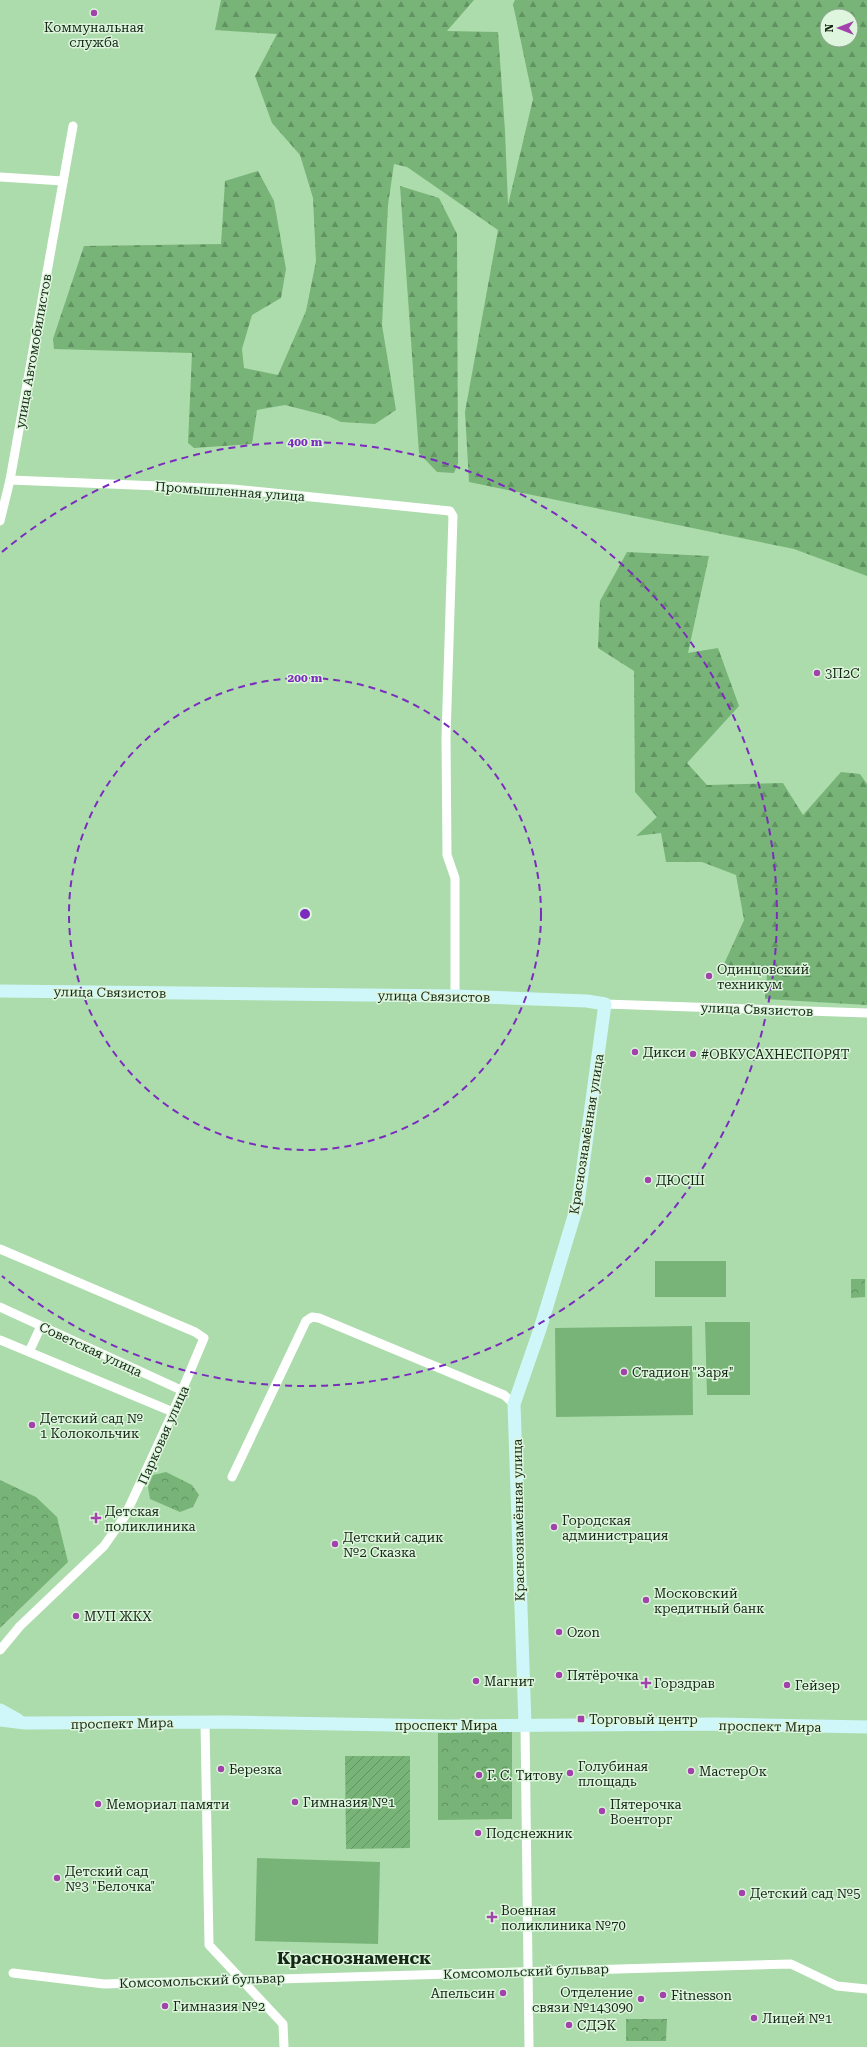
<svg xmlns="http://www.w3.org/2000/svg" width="867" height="2047" font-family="'Roboto Serif',serif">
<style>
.grass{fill:#78b478}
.forest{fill:url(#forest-firs);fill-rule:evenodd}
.park{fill:url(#park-crowns)}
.garden{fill:url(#garden-furrows)}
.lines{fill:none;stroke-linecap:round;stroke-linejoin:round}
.street{stroke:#fff;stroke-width:9}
.secondary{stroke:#cff7fa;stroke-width:13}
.ring{fill:none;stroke:#7b2cbf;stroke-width:2;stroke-dasharray:7 5}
.poi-dot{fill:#a243ab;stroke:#def6dd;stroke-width:1.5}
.labels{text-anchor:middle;stroke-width:3;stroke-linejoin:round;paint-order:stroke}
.poi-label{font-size:13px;fill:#152715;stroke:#def6dd;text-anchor:start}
.street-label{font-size:13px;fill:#152715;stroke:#def6dd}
.district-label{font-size:17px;font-weight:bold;fill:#152715;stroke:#def6dd}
.centre{fill:#7b2cbf;stroke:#def6dd;stroke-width:2}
.ring-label{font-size:12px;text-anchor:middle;font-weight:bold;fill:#7b2cbf;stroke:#def6dd;stroke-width:3;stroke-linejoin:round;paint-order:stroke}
</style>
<defs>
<pattern id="forest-firs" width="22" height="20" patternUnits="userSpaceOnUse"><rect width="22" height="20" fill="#78b478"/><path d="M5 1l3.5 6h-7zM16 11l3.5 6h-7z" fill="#619261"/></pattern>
<pattern id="park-crowns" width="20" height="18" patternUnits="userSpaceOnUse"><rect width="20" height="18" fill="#78b478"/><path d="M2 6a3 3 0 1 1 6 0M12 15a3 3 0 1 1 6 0" fill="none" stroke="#619261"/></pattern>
<pattern id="garden-furrows" width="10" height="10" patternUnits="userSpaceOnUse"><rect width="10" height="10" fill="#78b478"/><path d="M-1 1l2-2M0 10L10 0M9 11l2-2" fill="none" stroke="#619261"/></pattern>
</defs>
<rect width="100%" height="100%" fill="#acdcab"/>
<!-- grass -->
<g class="grass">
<rect x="655" y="1261" width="71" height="36"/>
<path d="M705,1322H750V1395H707Z"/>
<path d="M692,1326L693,1415L556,1417L555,1328Z"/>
<path d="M257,1858L380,1862L378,1944L255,1941Z"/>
</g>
<!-- forest -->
<g class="forest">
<path d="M221,0H474L447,31L498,32L505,131L508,205L533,99L513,4L515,0H867V576L794,549L469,482L465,412L498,230L407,167L394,164L388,205L382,325L396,410L375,424L341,422L328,416L285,405L257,410L252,444L194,448L188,443L192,353L54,349L53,339L84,246L221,244L225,181L258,171L274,201L286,269L281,298L252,315L242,349L244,368L278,375L306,311L316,261L313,198L300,155L272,123L255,76L277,34L215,30ZM827,16H851V40H827Z"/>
<path d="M400,186L439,198L457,234L458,463L454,473L437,472L419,453Z"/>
<path d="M627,552L709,556L688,653L718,648L739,706L687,763L707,785L783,783L803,815L841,772L860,774L867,784V1005L765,999L767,975L724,964L744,920L736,875L702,862H666L661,833L636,836L657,817L635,792L634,671L598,648L600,601Z"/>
</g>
<!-- park -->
<g class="park">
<path d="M851,1279H865V1297L851,1298Z"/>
<path d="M166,1472L192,1485L199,1495L193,1507L180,1512L150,1499L148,1487L153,1475Z"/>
<path d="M0,1480L36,1497L57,1517L68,1562L0,1628Z"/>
<path d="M512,1731V1819L438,1820V1733Z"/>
<path d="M626,2019H667L666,2041H626Z"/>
</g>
<!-- garden -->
<path class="garden" d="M345,1756H410V1848L346,1849Z"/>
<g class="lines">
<!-- street -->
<g class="street">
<path d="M0,177L63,181"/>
<path d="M10,480L233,489L450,511L453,516L446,737L447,855L455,878V996"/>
<path d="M0,521L10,480L73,126"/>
<path d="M605,1004L867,1013"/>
<path d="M0,1249L195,1332L204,1338L173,1412L125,1516L104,1546L20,1626L0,1650"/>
<path d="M0,1307L181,1390"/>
<path d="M0,1340L173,1412"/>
<path d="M29,1352L41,1326"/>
<path d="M232,1477L306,1321L312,1317L319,1318L504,1395L514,1404"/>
<path d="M205,1722L209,1945L283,2024L284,2047"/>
<path d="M525,1725L529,2047"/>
<path d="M13,1973L104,1984L791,1964L837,1986L867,1989"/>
</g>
<!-- secondary -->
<g class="secondary">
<path d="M0,991L455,996L587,1001L605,1004L578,1203L540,1329L514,1404L525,1725"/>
<path d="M0,1710L18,1720"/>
<path d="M0,1720L25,1723L225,1722L448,1726L718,1724L867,1727"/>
</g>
</g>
<!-- distance rings -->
<g class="ring">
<circle cx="305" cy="914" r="236"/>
<path d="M2 552A472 472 0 1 1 2 1276"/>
</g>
<!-- markers -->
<g class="poi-dot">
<circle cx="94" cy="13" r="4"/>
<circle cx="817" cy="673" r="4"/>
<circle cx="709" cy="976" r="4"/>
<circle cx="635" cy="1052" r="4"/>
<circle cx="693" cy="1054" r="4"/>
<circle cx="648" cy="1180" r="4"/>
<circle cx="624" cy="1372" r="4"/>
<circle cx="32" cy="1425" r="4"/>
<path d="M94 1512h4v4h4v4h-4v4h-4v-4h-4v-4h4z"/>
<circle cx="554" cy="1527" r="4"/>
<circle cx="335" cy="1544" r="4"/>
<circle cx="646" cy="1600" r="4"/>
<circle cx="76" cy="1616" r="4"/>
<circle cx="559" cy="1632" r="4"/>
<circle cx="559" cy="1675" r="4"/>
<circle cx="476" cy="1681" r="4"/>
<path d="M644 1677h4v4h4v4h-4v4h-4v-4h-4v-4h4z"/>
<circle cx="787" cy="1685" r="4"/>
<rect x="577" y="1715" width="8" height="8" rx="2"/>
<circle cx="221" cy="1769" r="4"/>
<circle cx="691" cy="1771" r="4"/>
<circle cx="570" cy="1773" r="4"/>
<circle cx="479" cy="1775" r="4"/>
<circle cx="295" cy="1802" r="4"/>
<circle cx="98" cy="1804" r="4"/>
<circle cx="602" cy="1811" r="4"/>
<circle cx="478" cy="1833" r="4"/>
<circle cx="57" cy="1878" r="4"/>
<circle cx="742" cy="1893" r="4"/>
<path d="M490 1911h4v4h4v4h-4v4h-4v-4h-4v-4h4z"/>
<circle cx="503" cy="1993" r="4"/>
<circle cx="663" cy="1995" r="4"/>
<circle cx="641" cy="1999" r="4"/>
<circle cx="165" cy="2006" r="4"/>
<circle cx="754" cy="2018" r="4"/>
<circle cx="569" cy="2025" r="4"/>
</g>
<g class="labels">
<!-- poi labels -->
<g class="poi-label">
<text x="94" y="32" text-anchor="middle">Коммунальная<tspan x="94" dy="15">служба</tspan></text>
<text x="825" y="678">3П2С</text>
<text x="717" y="974">Одинцовский<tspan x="717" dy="15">техникум</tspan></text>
<text x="643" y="1057">Дикси</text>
<text x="701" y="1059">#ОВКУСАХНЕСПОРЯТ</text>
<text x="656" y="1185">ДЮСШ</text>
<text x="632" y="1377">Стадион "Заря"</text>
<text x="40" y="1423">Детский сад №<tspan x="40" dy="15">1 Колокольчик</tspan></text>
<text x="105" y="1516">Детская<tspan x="105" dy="15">поликлиника</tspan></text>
<text x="562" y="1525">Городская<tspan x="562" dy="15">администрация</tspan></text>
<text x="343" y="1542">Детский садик<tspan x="343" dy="15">№2 Сказка</tspan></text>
<text x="654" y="1598">Московский<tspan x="654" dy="15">кредитный банк</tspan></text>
<text x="84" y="1621">МУП ЖКХ</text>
<text x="567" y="1637">Ozon</text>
<text x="567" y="1680">Пятёрочка</text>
<text x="484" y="1686">Магнит</text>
<text x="654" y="1688">Горздрав</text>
<text x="795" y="1690">Гейзер</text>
<text x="589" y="1724">Торговый центр</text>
<text x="578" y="1771">Голубиная<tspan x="578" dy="15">площадь</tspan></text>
<text x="229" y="1774">Березка</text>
<text x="699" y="1776">МастерОк</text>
<text x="487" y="1780">Г. С. Титову</text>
<text x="303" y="1807">Гимназия №1</text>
<text x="106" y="1809">Мемориал памяти</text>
<text x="610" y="1809">Пятерочка<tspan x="610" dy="15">Военторг</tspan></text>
<text x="486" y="1838">Подснежник</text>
<text x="65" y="1876">Детский сад<tspan x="65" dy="15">№3 "Белочка"</tspan></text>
<text x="750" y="1898">Детский сад №5</text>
<text x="501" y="1915">Военная<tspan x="501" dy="15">поликлиника №70</tspan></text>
<text x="633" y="1997" text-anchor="end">Отделение<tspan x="633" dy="15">связи №143090</tspan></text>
<text x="495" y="1998" text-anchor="end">Апельсин</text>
<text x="671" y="2000">Fitnesson</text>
<text x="173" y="2011">Гимназия №2</text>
<text x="762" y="2023">Лицей №1</text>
<text x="577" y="2030">СДЭК</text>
</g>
<!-- street labels -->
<g class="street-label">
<text transform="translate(33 351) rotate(-80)" y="5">улица Автомобилистов</text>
<text transform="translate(230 491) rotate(4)" y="5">Промышленная улица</text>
<text transform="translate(110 992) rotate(1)" y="5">улица Связистов</text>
<text transform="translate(434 996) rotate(1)" y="5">улица Связистов</text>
<text transform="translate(757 1009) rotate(2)" y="5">улица Связистов</text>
<text transform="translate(586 1134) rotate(-81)" y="5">Краснознамённая улица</text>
<text transform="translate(91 1349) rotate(25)" y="5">Советская улица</text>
<text transform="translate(163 1435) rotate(-66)" y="5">Парковая улица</text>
<text transform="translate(518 1520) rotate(-91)" y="5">Краснознамённая улица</text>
<text transform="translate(122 1723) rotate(-1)" y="5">проспект Мира</text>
<text x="446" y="1730">проспект Мира</text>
<text transform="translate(770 1726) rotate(1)" y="5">проспект Мира</text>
<text transform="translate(526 1971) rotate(-2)" y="5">Комсомольский бульвар</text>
<text transform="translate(202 1980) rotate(-2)" y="5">Комсомольский бульвар</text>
</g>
<!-- district labels -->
<g class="district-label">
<text x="354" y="1964">Краснознаменск</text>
</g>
</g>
<circle cx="305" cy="914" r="6" class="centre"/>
<g class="ring-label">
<text x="305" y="446">400 m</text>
<text x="305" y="682">200 m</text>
</g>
<!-- north arrow -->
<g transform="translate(839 28) rotate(270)"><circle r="19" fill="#def6dd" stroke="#8ea38d"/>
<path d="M0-3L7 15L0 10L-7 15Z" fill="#a243ab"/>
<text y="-6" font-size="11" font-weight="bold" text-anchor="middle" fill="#152715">N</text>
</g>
</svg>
